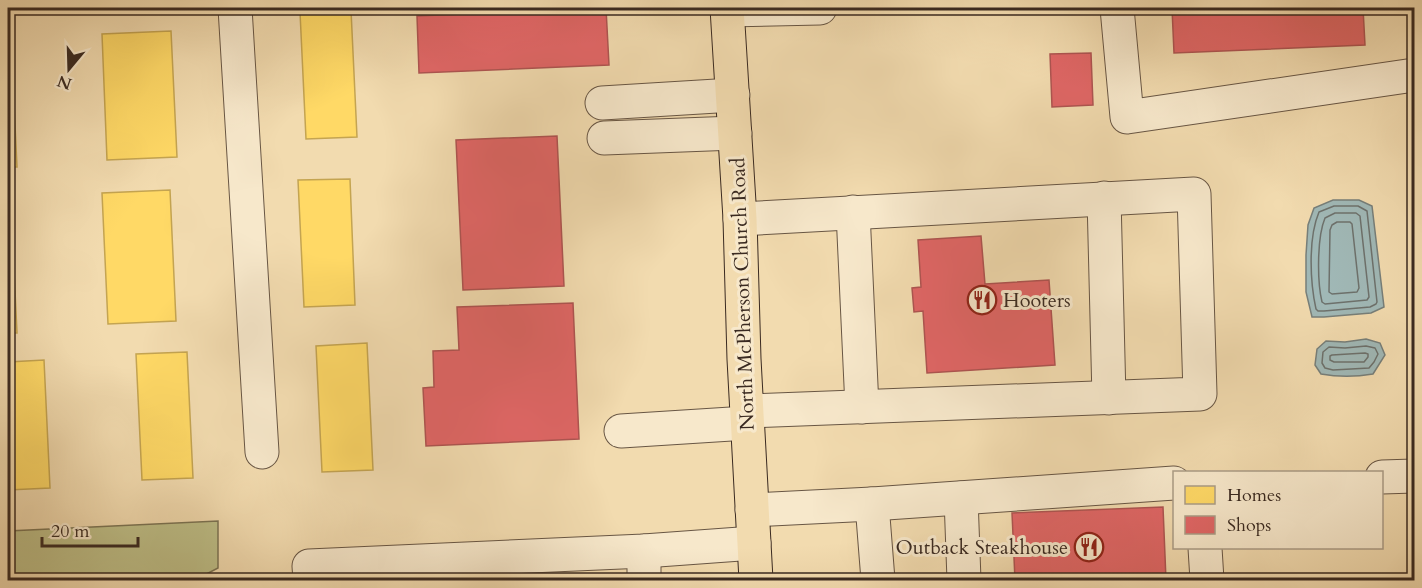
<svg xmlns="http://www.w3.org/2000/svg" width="1422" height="588" font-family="Cardo,serif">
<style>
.green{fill:#bebf88;stroke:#7c7454;stroke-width:1.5}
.water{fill:#a0b8b6;stroke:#777f7a;stroke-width:1.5}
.homes{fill:#ffd966;stroke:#c4a451;stroke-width:1.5}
.shops{fill:#e06666;stroke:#ae5451;stroke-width:1.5}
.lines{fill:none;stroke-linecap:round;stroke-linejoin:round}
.shore{stroke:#6d716c;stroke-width:1.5}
.minor-casing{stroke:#685644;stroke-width:35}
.major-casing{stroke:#3a2a21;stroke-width:35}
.minor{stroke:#f7e8cb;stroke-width:33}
.major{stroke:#f2dbaf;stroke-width:33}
.labels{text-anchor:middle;stroke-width:6;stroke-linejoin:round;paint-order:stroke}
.street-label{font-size:20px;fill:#3a2a21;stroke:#f7e8cb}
.poi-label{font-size:20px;fill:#3a2a21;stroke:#f7e8cb;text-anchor:start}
</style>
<rect width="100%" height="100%" fill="#f2dbaf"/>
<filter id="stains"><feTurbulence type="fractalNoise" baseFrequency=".00333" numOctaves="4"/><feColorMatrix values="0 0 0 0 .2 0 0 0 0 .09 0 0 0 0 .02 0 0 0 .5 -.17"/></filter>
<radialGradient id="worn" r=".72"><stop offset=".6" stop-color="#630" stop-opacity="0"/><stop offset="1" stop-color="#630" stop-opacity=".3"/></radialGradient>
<!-- green -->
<path class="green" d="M218,521V568L195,580H8V531Z"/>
<!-- water -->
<g class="water">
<path d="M1333,200H1359L1372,206L1384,307L1371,313L1324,317H1312L1306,292V255L1308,225L1314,208Z"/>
<path d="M1366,339L1380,343L1385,355L1373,374C1356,377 1337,377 1321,374L1315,365L1317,349L1326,341L1345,342Z"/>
</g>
<!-- homes -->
<g class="homes">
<path d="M351,10L357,137L306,139L300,12Z"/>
<path d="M171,31L177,157L107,160L102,34Z"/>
<path d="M8,40H11L17,167H8Z"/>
<path d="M350,179L355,305L304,307L298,180Z"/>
<path d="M170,190L176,321L108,324L102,193Z"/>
<path d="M8,206H11L17,333H8Z"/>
<path d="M367,343L373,470L322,472L316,346Z"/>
<path d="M187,352L193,478L142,480L136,354Z"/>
<path d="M44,360L50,488L8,490V362Z"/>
</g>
<!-- shops -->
<g class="shops">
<path d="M606,8L609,65L419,73L417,16Z"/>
<path d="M1172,8H1363L1365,45L1174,53Z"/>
<path d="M1091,53L1093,105L1052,107L1050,54Z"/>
<path d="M557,136L564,286L463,290L456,140Z"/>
<path d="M981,236L985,284L1049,280L1055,365L927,373L923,311L914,312L912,288L921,287L918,240Z"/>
<path d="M573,303L579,439L426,446L423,388L434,387L433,351L459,350L457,307Z"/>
<path d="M1163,507L1166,580H1015L1012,513Z"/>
</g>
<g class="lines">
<!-- shore -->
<g class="shore">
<path d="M1334,206H1358L1367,211L1377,302L1376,304L1370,307L1324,311H1318L1316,309C1310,282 1308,238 1319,212Z"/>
<path d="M1335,213H1356L1360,216L1369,297L1367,300L1325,304L1322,302C1317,281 1317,237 1325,218Z"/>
<path d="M1337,222H1350L1352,224L1359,288L1357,292L1332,294L1329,292L1330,230L1332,225Z"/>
<path d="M1366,346L1375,348L1378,354L1374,362L1369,368L1333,370L1325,368L1322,363L1323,352L1329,347L1345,348Z"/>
<path d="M1365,353L1368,354V357L1364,362H1334L1330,360V356L1332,355Z"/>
</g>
<!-- minor casing -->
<g class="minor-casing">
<g id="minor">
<path d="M235,8L262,452"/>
<path d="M1117,8L1127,117L1414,75"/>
<path d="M727,10L820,8"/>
<path d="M602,103L733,95"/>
<path d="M604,138L735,133"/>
<path d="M1104,198L1109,398"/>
<path d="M853,212L862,407"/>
<path d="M740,219L1194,194L1200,394L747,411"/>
<path d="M621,431L747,423"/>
<path d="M1382,477L1414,476"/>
<path d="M961,498L964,580"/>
<path d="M872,504L878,580"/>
<path d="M752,510L872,504L1174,483"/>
<path d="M1205,548L1207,580"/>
<path d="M644,551V580"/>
<path d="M310,580L309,566L644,551L754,543"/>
</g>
</g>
<!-- major casing -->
<g class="major-casing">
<path id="major" d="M727,8L740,219L744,359L756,580"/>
</g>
<!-- minor -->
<use href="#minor" class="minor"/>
<!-- major -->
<use href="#major" class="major"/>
</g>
<!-- icons -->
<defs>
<g id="restaurant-ring" transform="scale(1.5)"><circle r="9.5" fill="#f7e8cb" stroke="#8f2418" stroke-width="1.5"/><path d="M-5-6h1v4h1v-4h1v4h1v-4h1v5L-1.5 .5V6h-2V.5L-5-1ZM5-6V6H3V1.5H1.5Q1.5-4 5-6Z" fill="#8f2418"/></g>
</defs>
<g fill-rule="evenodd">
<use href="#restaurant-ring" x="982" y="300"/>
<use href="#restaurant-ring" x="1089" y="547"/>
</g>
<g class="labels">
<!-- street labels -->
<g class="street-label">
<text transform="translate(742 294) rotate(-92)" y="7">North McPherson Church Road</text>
</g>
<!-- poi labels -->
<g class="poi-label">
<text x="1003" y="307">Hooters</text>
<text x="1068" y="554" text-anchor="end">Outback Steakhouse</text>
</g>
</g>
<!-- margin -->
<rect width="1422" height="588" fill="none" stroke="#f2dbaf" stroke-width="30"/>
<rect x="9" y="9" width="1404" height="570" fill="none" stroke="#3a2a21" stroke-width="3"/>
<rect x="15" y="15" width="1392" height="558" fill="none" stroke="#3a2a21" stroke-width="1.5"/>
<!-- legend -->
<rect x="1173" y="471" width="210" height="78" fill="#f7e8cb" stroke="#ab9c87" stroke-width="1.5"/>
<rect x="1185" y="486" width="30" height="18" fill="#ffd966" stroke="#ab9c87" stroke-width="1.5"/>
<text x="1227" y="501" font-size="18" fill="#3a2a21">Homes</text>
<rect x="1185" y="516" width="30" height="18" fill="#e06666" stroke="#ab9c87" stroke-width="1.5"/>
<text x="1227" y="531" font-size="18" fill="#3a2a21">Shops</text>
<!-- north arrow -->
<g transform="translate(69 69) rotate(199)" stroke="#f7e8cb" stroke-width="4.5" paint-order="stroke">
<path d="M0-4.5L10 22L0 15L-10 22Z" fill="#3a2a21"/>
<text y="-9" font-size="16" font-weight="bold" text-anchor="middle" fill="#3a2a21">N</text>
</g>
<!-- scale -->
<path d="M42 537v9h96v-9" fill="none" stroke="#3a2a21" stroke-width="3"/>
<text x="51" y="537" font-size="18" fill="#3a2a21" stroke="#f7e8cb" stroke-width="4.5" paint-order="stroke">20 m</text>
<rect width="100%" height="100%" filter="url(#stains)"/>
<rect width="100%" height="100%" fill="url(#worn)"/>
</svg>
